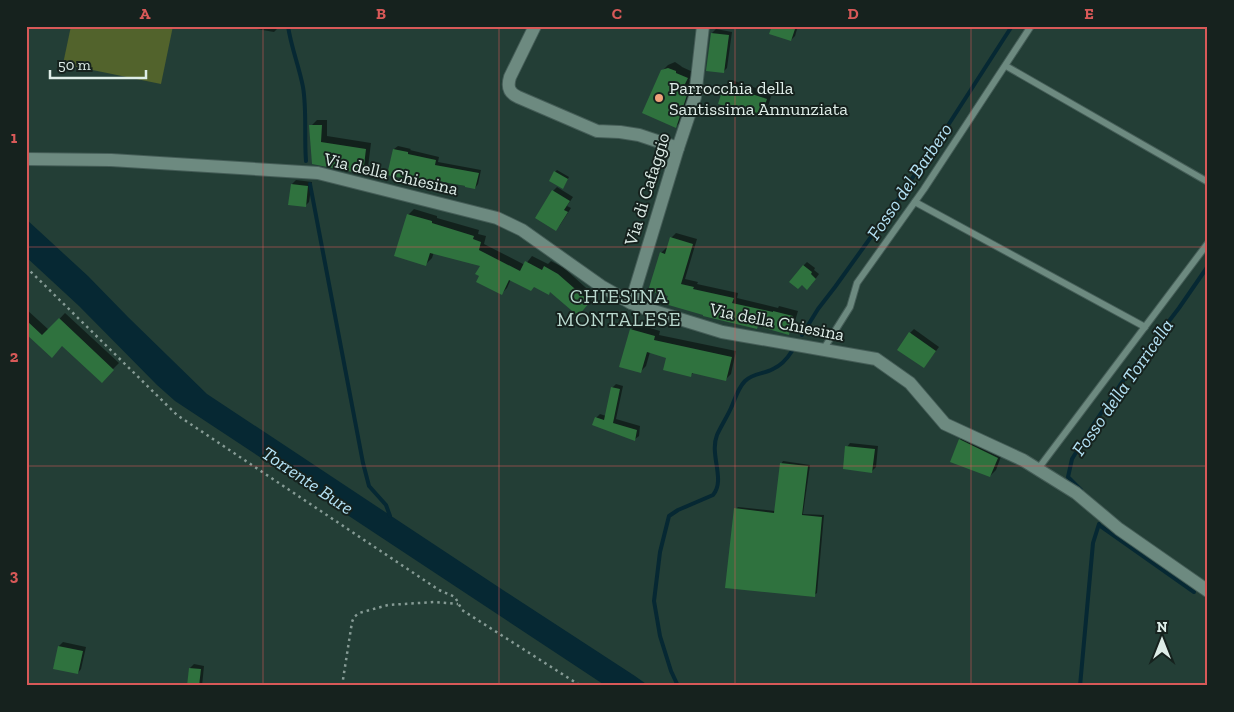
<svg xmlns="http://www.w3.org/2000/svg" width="1234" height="712" font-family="'Zilla Slab',serif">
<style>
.green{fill:#52632c}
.water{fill:#062833}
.shadow{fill:#0007}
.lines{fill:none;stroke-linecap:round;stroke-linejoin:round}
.stream{stroke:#062833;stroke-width:4}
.building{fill:#2f723e}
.lane-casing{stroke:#455d57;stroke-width:8}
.street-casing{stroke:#455d57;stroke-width:14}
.path{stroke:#869b95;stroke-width:2.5;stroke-dasharray:2.5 4;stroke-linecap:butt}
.lane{stroke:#6d8a80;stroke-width:6}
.street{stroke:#6d8a80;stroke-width:12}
.grid{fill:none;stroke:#d85958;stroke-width:1;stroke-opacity:0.55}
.poi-dot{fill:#f0a27a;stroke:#16221e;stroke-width:2}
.labels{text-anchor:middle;stroke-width:4;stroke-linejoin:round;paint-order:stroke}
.poi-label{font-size:18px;fill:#deede8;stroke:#16221e;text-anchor:start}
.street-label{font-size:18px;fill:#deede8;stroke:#16221e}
.water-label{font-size:19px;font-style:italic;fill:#b4e2f5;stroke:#16221e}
.quarter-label{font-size:20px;letter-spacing:1px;fill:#b8d7cd;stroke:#16221e}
.neatline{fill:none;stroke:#d85958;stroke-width:2}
.grid-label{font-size:16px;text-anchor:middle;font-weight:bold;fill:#d85958}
</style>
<rect width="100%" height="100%" fill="#233e36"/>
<!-- green -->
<path class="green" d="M71,26H173L161,84L63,64Z"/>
<!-- water -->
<path class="water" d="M26,219L88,276L128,317L207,394L506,592L635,676L649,686H606L175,401L157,385L79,306L26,257Z"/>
<!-- shadow -->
<g class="shadow">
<path d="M239,26H280L274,32Z"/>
<path d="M773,26H798L795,36L791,40Z"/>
<path d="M716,29L732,32L727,68L723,72L708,70L712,33Z"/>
<path d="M675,62L681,66L682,67L693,72L689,80L693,82L682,121L676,126L662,71L668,65Z"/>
<path d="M731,80L772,93L767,110L760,116L725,86Z"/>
<path d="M317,120H327V136L371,143L368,167L362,173L313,162L311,126Z"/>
<path d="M398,146L411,149L410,150L439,157L438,162L481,170L478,184L475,188L404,174L402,177L394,149Z"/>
<path d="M557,170L569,177L564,186L555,172Z"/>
<path d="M296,180L312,182L309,202L305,206L292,184Z"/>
<path d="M557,187L573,197L567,206L571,208L560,225L556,229L553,191Z"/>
<path d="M414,209L437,216V218L479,230L478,234L486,236L484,244L525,265L532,256L548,264L551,261L564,268L595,296L583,308L551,291L511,279L507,288L501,294L481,265L434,252L432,258L426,264L408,215Z"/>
<path d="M676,233L697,239L685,279L698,282L697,284L738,293L737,298L778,308L779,306L798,311L793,328L788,333L759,325L757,327L669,296L661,253L666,248H668L671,238Z"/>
<path d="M807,262L815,268L814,270L819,274L811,285L803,266Z"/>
<path d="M26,309L49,330L65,313L119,363L101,381L63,345L26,333Z"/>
<path d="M637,324L660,331L659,335L736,351L731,374L726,379L694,372L690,376L667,357L650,352L646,366L640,372L631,330Z"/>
<path d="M914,329L939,347L924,367L910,333Z"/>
<path d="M616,384L623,386L616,419L640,426L639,436L635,439L596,418L600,414L606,416L612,388Z"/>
<path d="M966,434L1003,451L996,470L990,476L960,440Z"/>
<path d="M850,443L878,446L876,467L872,471L847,447Z"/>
<path d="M783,461L810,465L803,514L824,515L817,593L814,595L736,509L738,507L775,511L781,464Z"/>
<path d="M63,642L86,647L81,669L78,673L55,668L59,646Z"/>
<path d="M194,664L204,666L202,686H188L190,668Z"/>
</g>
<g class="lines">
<!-- stream -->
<g class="stream">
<path d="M288,26C291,47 299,66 303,87C307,111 304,136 306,161"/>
<path d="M310,184L363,463L369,486L386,505L390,516"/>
<path d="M802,335L818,309L835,287L894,205L945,130L1012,26"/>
<path d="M1081,490L1068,477L1072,459L1093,425L1120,385L1179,308L1208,266"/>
<path d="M1099,525L1194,592"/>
<path d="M1207,601H1208"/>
<path d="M678,686L671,671L660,636L654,601L660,552L669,516L678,510L713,495C726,480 709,455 717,435C721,426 727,417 731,408C735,399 738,388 745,381C753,373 764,374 773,369C782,365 787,359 792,351"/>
<path d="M1080,686L1093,543L1099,524"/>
</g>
</g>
<!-- building -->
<g class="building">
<path d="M772,26H796L791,41L769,34Z"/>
<path d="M711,33L729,35L724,73L706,71Z"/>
<path d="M668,68L676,71V73L688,78L684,86L688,88L687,95L676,128L642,113L661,70Z"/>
<path d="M724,85L767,99L761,117L718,104Z"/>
<path d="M309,125H322L321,142L366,149L363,174L312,164Z"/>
<path d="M393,149L408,152V154L436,160L435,165L479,173L475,189L465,187V186L432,180V181L403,175L402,178L387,175Z"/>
<path d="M554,171L568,179L563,189L549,181Z"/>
<path d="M291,184L308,186L306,207L288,205Z"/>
<path d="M552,190L570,201L564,210L568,212L556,231L535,218Z"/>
<path d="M407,214L432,221V223L474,236L473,239L481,242L479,250L520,271L525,261L542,270L544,266L558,274L590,302L578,316L550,292L549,295L534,287L531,291L509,280L502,295L476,282L479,276L475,274L480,266L430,253L426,266L394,256Z"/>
<path d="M670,237L693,244L681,284L694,287L693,289L734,298L732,303L773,312V311L793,316L789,335L758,326L757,329L703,316V315L665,304L668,296L648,291L660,252L665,254Z"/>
<path d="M803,265L812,272L811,274L816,279L807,290L802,285L798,289L789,282Z"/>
<path d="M59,318L114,370L102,383L62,346L52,358L26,334V320L42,335Z"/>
<path d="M630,329L655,336L654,340L732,357L726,381L692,373L691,377L663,370L666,358L647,352L641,373L619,367Z"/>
<path d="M909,332L936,351L924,368L897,350Z"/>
<path d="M611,387L620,389L613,423L637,430L635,441L592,425L595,417L604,420Z"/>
<path d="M959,439L998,458L990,477L950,462Z"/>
<path d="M845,446L875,449L872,473L843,469Z"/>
<path d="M780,463L808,466L802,515L822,517L815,597L725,588L734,508L774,513Z"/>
<path d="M58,646L83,651L78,674L53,669Z"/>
<path d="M189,668L201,669L199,686H187Z"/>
</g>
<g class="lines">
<!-- lane casing -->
<g class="lane-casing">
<g id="lane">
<path d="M1006,66L1208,182"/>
<path d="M915,202L1145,327"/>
<path d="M823,350L850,307L857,283L924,189L1031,26"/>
<path d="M1038,469L1208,243"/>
</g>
</g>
<!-- street casing -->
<g class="street-casing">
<g id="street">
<path d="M535,26L510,77C507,87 509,93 518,97L597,131L620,132L639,135L678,148"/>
<path d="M26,159L111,160L318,173L497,218L522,230L601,286L631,303L644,308L722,332L876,359L910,383L945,424L1023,460L1076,493L1119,529L1208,591"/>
<path d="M631,303L678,148L695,97L703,26"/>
</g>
</g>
<!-- path -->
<g class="path">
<path d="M26,267L177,415L439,590L455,597L462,610L581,686"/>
<path d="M342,686L352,622L354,617L359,613L388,605L435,602L458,604"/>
</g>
<!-- lane -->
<use href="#lane" class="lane"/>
<!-- street -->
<use href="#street" class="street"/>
</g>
<!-- grid -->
<path class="grid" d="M263,26V686M499,26V686M735,26V686M971,26V686M26,247H1208M26,466H1208"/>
<!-- markers -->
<circle class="poi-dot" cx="659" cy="98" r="5"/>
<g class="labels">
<!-- poi labels -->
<g class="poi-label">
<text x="669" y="94">Parrocchia della<tspan x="669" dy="21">Santissima Annunziata</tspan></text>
</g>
<!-- street labels -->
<g class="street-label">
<text transform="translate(391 174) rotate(13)" y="6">Via della Chiesina</text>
<text transform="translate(647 189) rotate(-73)" y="6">Via di Cafaggio</text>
<text transform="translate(777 322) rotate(11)" y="6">Via della Chiesina</text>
</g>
<!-- water labels -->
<g class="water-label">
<text transform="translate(909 181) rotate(-56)" y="7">Fosso del Barbero</text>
<text transform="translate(1122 387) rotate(-55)" y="7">Fosso della Torricella</text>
<text transform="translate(308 480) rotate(34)" y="7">Torrente Bure</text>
</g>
<!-- quarter labels -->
<g class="quarter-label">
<text x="619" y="303">CHIESINA<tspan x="619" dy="23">MONTALESE</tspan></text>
</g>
</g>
<!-- border -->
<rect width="1234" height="712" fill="none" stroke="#16221e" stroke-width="55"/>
<!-- north arrow -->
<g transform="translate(1162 640)" stroke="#16221e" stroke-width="4" paint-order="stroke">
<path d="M0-4L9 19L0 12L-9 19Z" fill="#deede8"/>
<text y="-8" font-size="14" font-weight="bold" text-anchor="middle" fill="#deede8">N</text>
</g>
<!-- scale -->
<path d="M50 70v8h96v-8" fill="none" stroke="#deede8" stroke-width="2.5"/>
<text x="58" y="70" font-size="15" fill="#deede8" stroke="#16221e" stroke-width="4" paint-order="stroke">50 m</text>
<rect x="28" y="28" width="1178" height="656" class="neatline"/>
<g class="grid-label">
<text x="145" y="19">A</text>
<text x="381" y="19">B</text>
<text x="617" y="19">C</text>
<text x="853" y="19">D</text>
<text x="1089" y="19">E</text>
<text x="14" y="143">1</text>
<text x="14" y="362">2</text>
<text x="14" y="581">3</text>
</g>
</svg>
